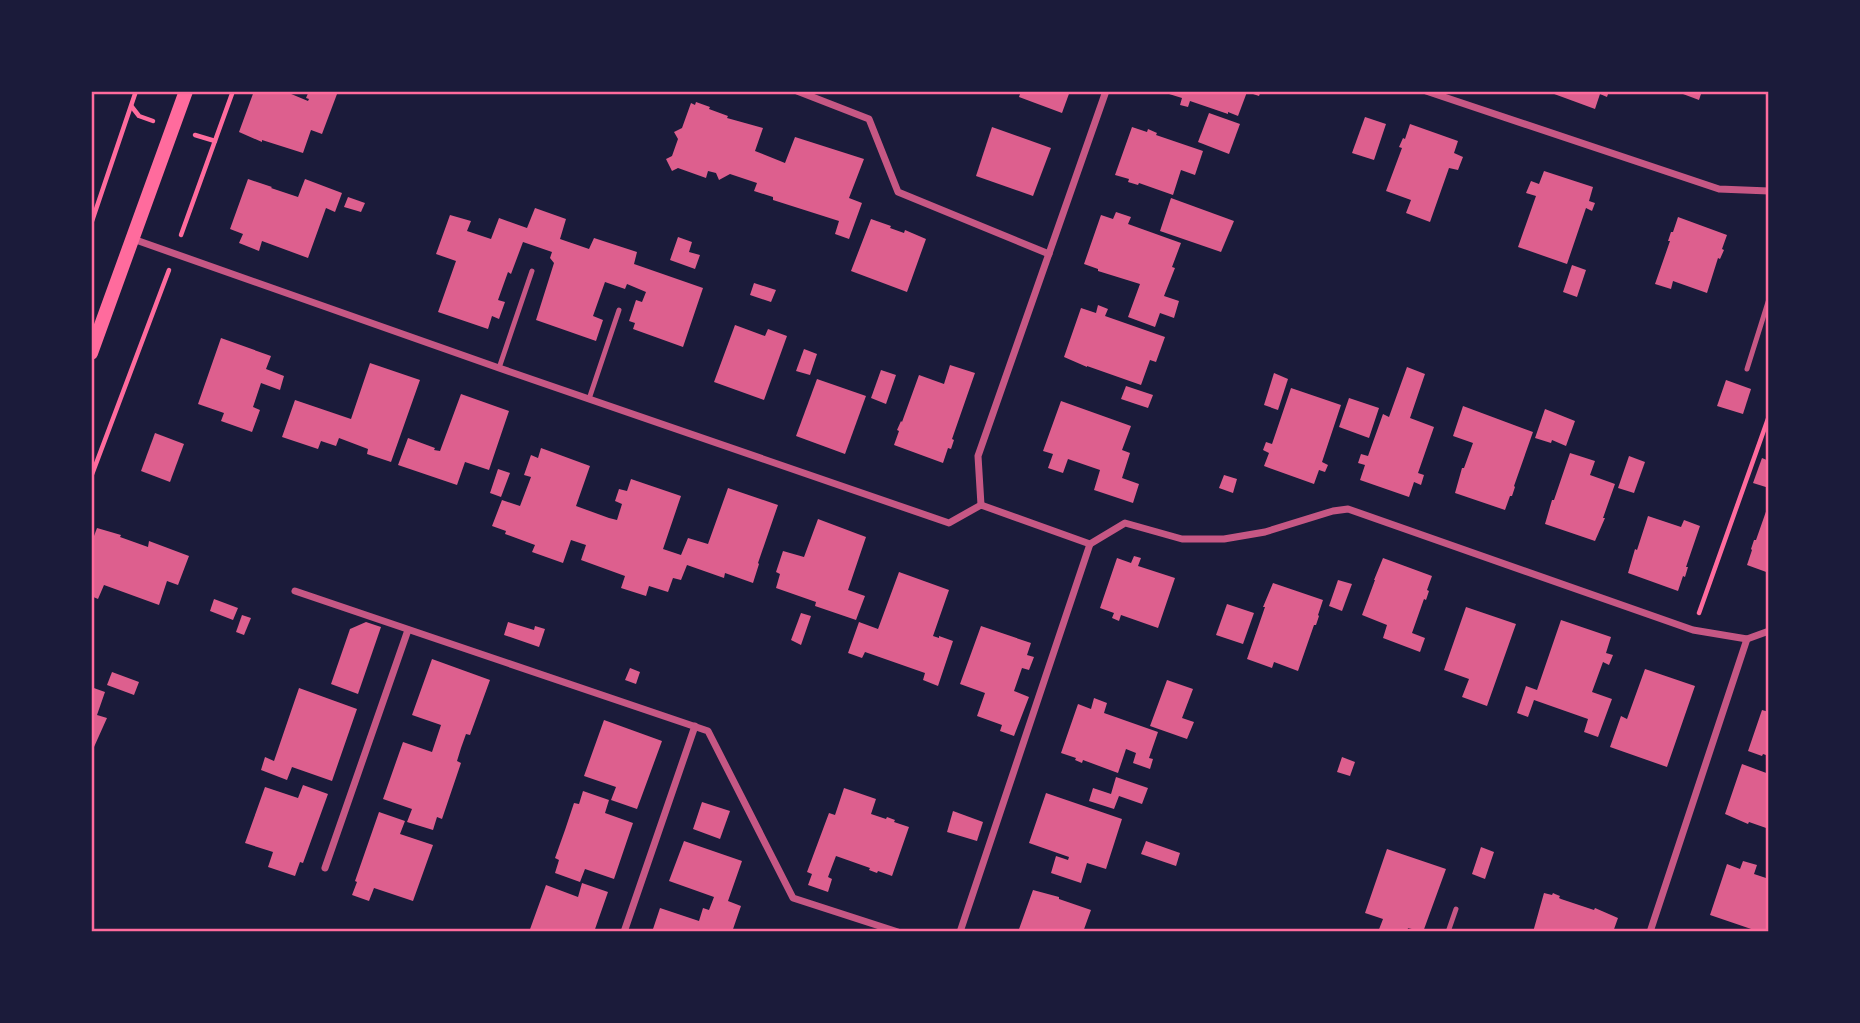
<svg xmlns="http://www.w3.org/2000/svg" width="1860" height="1023" font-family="'Work Sans',sans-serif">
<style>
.building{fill:#dd5f8e}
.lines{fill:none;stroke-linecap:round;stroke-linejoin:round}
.path{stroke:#ff6b9d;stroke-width:4.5}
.service{stroke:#c65784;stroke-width:5}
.minor{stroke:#c65784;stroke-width:7}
.secondary{stroke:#ff6b9d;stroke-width:14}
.neatline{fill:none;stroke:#ff6b9d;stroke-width:2.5}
</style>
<rect width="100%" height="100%" fill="#1b1b3a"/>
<!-- building -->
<g class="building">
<path d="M254,91H284L308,101L309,99L306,98L309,91H328L337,94L322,134L311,130L303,153L262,140V142L239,132Z"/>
<path d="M1021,91H1070L1062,113L1019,97Z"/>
<path d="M1170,91H1261L1259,96L1247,92L1238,116L1228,112V114L1190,101L1188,107L1180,105L1182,98L1169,94Z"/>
<path d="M1546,91H1609L1607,97L1600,94L1595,109Z"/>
<path d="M1675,91H1702L1699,100Z"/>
<path d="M696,102L710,107L709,109L728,116L727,118L763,128L755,151L785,163L795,137L864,159L849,198L862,203L849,239L835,234L839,221L773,200V197L754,191L757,183L730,174L719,180L716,173L708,171L706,178L678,168L672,171L666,159L672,156L678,139L674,132L682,128L691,103L695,105Z"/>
<path d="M1209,113L1240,124L1229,154L1198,142Z"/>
<path d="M1365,117L1386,124L1374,160L1352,153Z"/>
<path d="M1410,124L1458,141L1454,153L1463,157L1458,170L1449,168L1430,222L1406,213L1411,200L1386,191L1402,148L1399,147L1403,138L1405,139Z"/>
<path d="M992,127L1051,148L1033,196L976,176Z"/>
<path d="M1132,127L1147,132L1148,129L1157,133L1156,135L1203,151L1195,175L1181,170L1173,195L1139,183L1138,185L1128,182L1129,179L1115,175Z"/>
<path d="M1544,171L1593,187L1589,201L1595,203L1592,211L1586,208L1567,264L1518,247L1536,196L1526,193L1531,181L1539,184Z"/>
<path d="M248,179L272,187L271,188L298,197L305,179L342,193L335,212L326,208L308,258L262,241L259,251L239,243L243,234L230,229Z"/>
<path d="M348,197L365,203L361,212L344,207Z"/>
<path d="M1171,198L1234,221L1221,252L1160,231Z"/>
<path d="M535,208L566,219L560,239L589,249L594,238L637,252L634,264L703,288L683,347L633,329L635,323L629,321L636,300L642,302L646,292L627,284L625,289L605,282L593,316L603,320L596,341L536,320L554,263L550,258L552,252L523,242L511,274L508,272L498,300L505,302L499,319L492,316L488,329L438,312L456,261L436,254L450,215L471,221L467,231L491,239L499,218L527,228Z"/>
<path d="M1116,212L1131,217L1128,224L1181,243L1172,267L1175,268L1164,296L1179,301L1174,318L1160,313L1155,327L1128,317L1140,284L1098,271V269L1084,264L1101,215L1113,219Z"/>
<path d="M1678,217L1727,235L1722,249L1724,250L1720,259L1718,258L1707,293L1673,281L1671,289L1655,284L1670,241H1668L1671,232H1673Z"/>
<path d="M871,219L891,226L890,228L904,233L905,230L926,239L907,292L851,271Z"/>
<path d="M678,237L692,242L689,252L700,255L695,269L670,260Z"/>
<path d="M1572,265L1586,270L1577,297L1563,292Z"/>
<path d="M754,283L776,290L771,302L750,295Z"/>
<path d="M1098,305L1108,309L1105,316L1165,337L1156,362L1150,360L1141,385L1087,366V367L1064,357L1081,308L1096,313Z"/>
<path d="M735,325L765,336L768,329L787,336L764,400L714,382Z"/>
<path d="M221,338L271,356L266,369L284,376L280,390L261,383L253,407L260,410L252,432L221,421L224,413L198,404Z"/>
<path d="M804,349L817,354L810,375L796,371Z"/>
<path d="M370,363L420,380L391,462L367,454L368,449L339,438L336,446L321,441L318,449L282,437L295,400L351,419Z"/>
<path d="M950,365L975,373L952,439L954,440L951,449L948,448L943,463L894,445L899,431L897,430L901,421L902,422L919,375L944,384Z"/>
<path d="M1407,367L1425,374L1410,418L1434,427L1418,473L1424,475L1421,485L1414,482L1409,497L1360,480L1365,465L1358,463L1361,454L1368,456L1383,414L1389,417Z"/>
<path d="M881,370L896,375L886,404L871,398Z"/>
<path d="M1274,373L1288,379L1278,410L1264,405Z"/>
<path d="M817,379L866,396L845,454L796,436Z"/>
<path d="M1726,380L1751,389L1743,414L1717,406Z"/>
<path d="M1126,386L1153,395L1148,408L1121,399Z"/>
<path d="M1291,388L1341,405L1322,462L1328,465L1325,472L1319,470L1314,484L1264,466L1269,453L1263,450L1266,442L1272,444Z"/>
<path d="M461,394L509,411L489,470L465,462L457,485L398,465L408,438L435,448L434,450L440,451Z"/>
<path d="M1349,398L1379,408L1369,438L1339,427Z"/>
<path d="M1061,401L1131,426L1122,450L1130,453L1122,478L1139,484L1133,503L1094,490L1100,470L1068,459L1063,473L1048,468L1053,454L1043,451Z"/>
<path d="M1463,406L1533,432L1514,486L1515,487L1512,496H1510L1505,510L1455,493L1462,468H1464L1473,443L1453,436Z"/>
<path d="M1545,409L1575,421L1566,446L1552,440L1551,443L1535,438Z"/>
<path d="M155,433L184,444L170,482L141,471Z"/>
<path d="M541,448L590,466L576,506L609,518L617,520L622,504L615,501L619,489L627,491L631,479L681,496L663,549L681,555L688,538L708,544L728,488L778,505L758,563L759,564L753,583L725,573L724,578L687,565L681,580L673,578L668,592L649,586L646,596L621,588L625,576L581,560L586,545L571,540L563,563L532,552L535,545L505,534L506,531L492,526L502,500L520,506L531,477L524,475L531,455L538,458Z"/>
<path d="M1570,453L1595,461L1590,475L1615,484L1603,518H1605L1595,541L1545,524L1552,500H1554Z"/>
<path d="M1629,456L1645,462L1634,493L1618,488Z"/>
<path d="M1762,458L1769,461V488L1753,483Z"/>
<path d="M498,469L510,473L501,497L490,493Z"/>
<path d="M1224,475L1237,479L1233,493L1219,488Z"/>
<path d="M1769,503V573L1747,565L1752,550L1751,549L1754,540H1756Z"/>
<path d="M1648,516L1681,527L1684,520L1700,526L1686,567H1688L1685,577L1683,576L1678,591L1628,573L1635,549L1637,550Z"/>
<path d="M818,519L866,537L848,590L865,596L856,620L815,606L816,602L776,588L780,574L776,572L783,551L804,557Z"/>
<path d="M97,528L121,535L120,537L148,547L149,541L189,556L178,585L167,581L159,605L104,585L98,599L91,596V544Z"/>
<path d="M1134,556L1141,558L1138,566L1175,578L1158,628L1121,615L1119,621L1112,618L1114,613L1100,608L1117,558L1131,563Z"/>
<path d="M1383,558L1432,576L1427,590L1429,591L1426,600L1424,599L1412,633L1425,638L1420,652L1383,638L1387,625L1362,615L1375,580H1374Z"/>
<path d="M899,572L949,590L933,636L939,638V636L953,641L938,686L923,680L925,673L865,652L862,658L848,653L859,622L878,629Z"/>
<path d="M1338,580L1352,584L1342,611L1329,606Z"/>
<path d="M1273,583L1323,600L1318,615L1319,616L1316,625H1314L1298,671L1274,662L1272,668L1247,659L1265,607H1263Z"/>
<path d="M214,599L238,608L233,620L210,611Z"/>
<path d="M1227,604L1254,613L1243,644L1216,635Z"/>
<path d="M1466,607L1516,624L1487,706L1462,697L1469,679L1444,670Z"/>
<path d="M801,613L811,616L801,645L791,640Z"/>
<path d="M242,615L251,618L244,635L236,632Z"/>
<path d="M1561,620L1611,637L1606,653L1613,655L1609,665L1603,662L1592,692L1612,699L1598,737L1584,732L1588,719L1534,700L1528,717L1517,713L1526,686L1537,690Z"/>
<path d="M366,622L381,627L358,694L331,684L350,629Z"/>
<path d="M508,622L534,630L535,626L545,629L539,647L504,635Z"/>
<path d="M981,626L1031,643L1027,655L1034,657L1029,670L1022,668L1014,691L1029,697L1014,736L1000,731L1002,725L977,716L985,693L960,684Z"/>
<path d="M432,659L490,680L470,735L466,734L461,748L457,761L461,763L442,819L437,817L433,830L407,822L412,809L383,799L403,742L432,752L441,725L412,715Z"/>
<path d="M630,668L640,672L636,684L625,680Z"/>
<path d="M1645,669L1695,686L1667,767L1610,747L1621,716L1627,719Z"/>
<path d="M112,672L139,682L134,695L107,685Z"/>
<path d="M1167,680L1193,689L1182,718L1194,722L1187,739L1150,726Z"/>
<path d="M91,687L105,692L97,715L107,718L94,747L91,746Z"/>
<path d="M299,688L357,709L332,781L292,767L287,780L261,770L265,757L274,761Z"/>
<path d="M1094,698L1107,703L1104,713L1158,732L1149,758L1153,759L1150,769L1133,763L1136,753L1126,749L1118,773L1083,760L1082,763L1075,760L1076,758L1061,753L1078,704L1091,709Z"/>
<path d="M1762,710L1769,712V756L1763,754L1762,756L1748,751Z"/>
<path d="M604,720L662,741L637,809L611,800L616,787L584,776Z"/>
<path d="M1342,757L1355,762L1350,776L1337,772Z"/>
<path d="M1742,764L1769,774V829L1749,822L1748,824L1725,814Z"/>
<path d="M1116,777L1148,788L1142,804L1119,796L1114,809L1089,801L1093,788L1111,794Z"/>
<path d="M303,785L328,794L303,863L300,862L295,876L268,867L273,852L245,843L265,787L298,798Z"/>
<path d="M844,788L876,799L871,814L886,819L887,817L895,820L894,822L909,827L892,876L878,871L877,873L869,870L870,868L836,856L828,877L832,879L828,892L808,885L812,874L807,872L829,813L835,815Z"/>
<path d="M583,791L609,800L605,813L633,823L614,879L585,869L580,882L555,873L559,860L555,858L565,830L574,803L579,804Z"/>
<path d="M1046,793L1122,819L1106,869L1087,863L1081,883L1051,873L1056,856L1068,860L1069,857L1029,843Z"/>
<path d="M702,802L730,811L720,839L693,829Z"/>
<path d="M953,811L983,822L977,841L947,832Z"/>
<path d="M379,812L405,821L400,834L433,845L413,901L374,888L369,901L352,895L357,882L355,881Z"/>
<path d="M684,841L742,861L728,901L741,906L732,932L719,929L718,932H652L660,908L699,921L703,908L709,910L714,897L669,881Z"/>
<path d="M1146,841L1180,853L1176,866L1141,854Z"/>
<path d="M1481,847L1494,852L1485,879L1472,874Z"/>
<path d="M1387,849L1446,869L1423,932L1408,928L1407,932H1378L1383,919L1365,913Z"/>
<path d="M1743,861L1757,865L1754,874L1769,879V932H1760L1710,915L1727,864L1740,869Z"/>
<path d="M582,883L608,892L594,932H529L546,885L578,897Z"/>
<path d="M1033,890L1059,897V899L1091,910L1083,932H1018Z"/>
<path d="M1544,893L1552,895L1553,893L1555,894L1560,896L1559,898L1561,899L1594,910L1595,908L1618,918L1613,932H1533Z"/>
</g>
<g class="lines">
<!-- path -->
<g class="path">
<path d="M132,107L139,116L153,121"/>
<path d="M195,135L215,141"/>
<path d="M91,224L136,91"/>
<path d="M181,235L233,91"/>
<path d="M91,477L169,270"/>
<path d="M1699,613L1769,416"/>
</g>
<!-- service -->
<g class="service">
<path d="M499,368L532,271"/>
<path d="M1747,369L1769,299"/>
<path d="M589,399L619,310"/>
<path d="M1448,932L1456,909"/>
</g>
<!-- minor -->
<g class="minor">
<path d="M797,91L869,119L898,192L1049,254"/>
<path d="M1426,91L1719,189L1769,191"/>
<path d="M133,239L499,368L949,523L981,505L1090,544L1125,523L1182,539H1224L1265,532L1333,511L1348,509L1693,630L1747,639L1769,631"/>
<path d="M981,505L978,456L1106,91"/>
<path d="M295,591L708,731L793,898L898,932"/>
<path d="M325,868L408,630"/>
<path d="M624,932L695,726"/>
<path d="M960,932L1090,544"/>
<path d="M1650,932L1747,639"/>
</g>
<!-- secondary -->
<path class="secondary" d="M91,353L186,91"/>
</g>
<!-- border -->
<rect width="1860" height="1023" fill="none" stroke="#1b1b3a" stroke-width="186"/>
<rect x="93" y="93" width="1674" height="837" class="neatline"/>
</svg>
